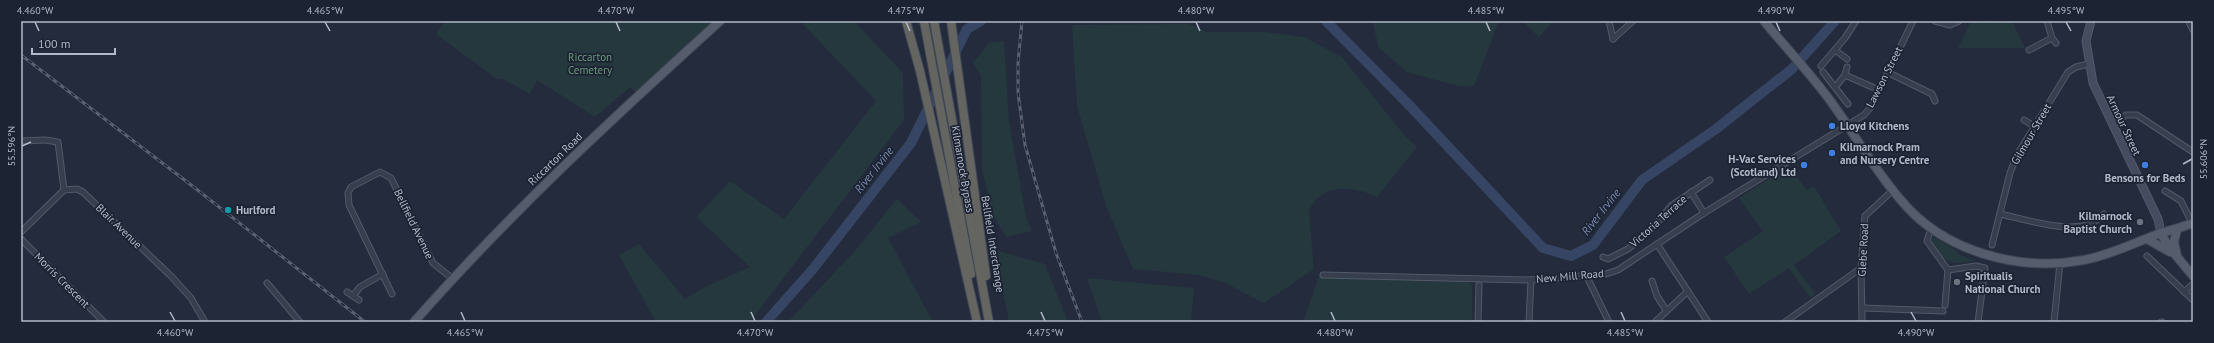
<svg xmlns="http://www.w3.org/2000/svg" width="2214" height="343" font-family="'PT Sans',sans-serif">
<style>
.green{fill:#25383e}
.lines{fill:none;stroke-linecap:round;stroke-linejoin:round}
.river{stroke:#374564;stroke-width:10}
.minor-casing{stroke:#525968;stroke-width:7}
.tertiary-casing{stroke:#525968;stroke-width:8}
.secondary-casing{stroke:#525968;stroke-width:9}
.primary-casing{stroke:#404756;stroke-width:10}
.trunk-casing{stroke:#3f4655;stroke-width:10}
.minor{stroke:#373e4d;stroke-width:5}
.tertiary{stroke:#373e4d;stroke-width:6}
.secondary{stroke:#454c60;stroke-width:7}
.primary{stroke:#555d6d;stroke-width:8}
.trunk{stroke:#646460;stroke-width:8}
.rail-casing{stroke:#596174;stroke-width:3}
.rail{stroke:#1c2332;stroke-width:1.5;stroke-dasharray:4.5;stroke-linecap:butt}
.ticks{fill:none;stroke:#b3b9c8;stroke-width:1.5}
.shop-dot{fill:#3f7fe0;stroke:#1c2332;stroke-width:1.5}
.culture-dot{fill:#0f9aa8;stroke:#1c2332;stroke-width:1.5}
.worship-dot{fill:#6b7280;stroke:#1c2332;stroke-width:1.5}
.labels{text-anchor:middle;stroke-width:3.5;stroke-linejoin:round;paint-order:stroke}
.park-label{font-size:11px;fill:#6a997a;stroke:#1c2332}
.street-label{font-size:11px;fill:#b3b9c8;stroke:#1c2332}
.poi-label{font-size:11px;font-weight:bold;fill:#b3b9c8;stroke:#1c2332;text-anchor:start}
.water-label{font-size:12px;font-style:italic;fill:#7b8cb0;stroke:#1c2332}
.neatline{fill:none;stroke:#b3b9c8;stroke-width:1.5}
.ticks-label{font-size:10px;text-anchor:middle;fill:#b3b9c8}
</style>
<rect width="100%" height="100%" fill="#232b3d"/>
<!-- green -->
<g class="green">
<path d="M445,21H714L636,92L630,87L595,117L537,80L530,94L501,78L498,80L436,34Z"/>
<path d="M800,21H854L903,73L904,120L750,322H656L619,255L639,244L685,299L705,287L750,267L696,217L730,181L784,219L876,101Z"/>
<path d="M1372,21H1499L1474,86H1458L1407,72L1379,48Z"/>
<path d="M1522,21H1553L1539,37Z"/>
<path d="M1971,21L1991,23L1992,21H2012L2025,48H1958Z"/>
<path d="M1189,24L1206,32H1266L1304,37L1342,57L1404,135L1417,147L1377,197C1354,186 1320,182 1309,212L1314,269L1264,303L1225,283L1199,275L1133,269L1106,206L1077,106L1072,25Z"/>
<path d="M1004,41L1009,122L1026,217L1032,231L1006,237L993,215L982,170L981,75L973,63L989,43Z"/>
<path d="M1789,166L1807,190L1814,186L1841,231L1794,265L1816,294L1810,298L1789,268L1749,294L1724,257L1763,231L1739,198Z"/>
<path d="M897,199L921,222L888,238L933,322H788L854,252Z"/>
<path d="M1932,238H1936L1954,249L1960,255L1975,261C1947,265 1950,265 1932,244Z"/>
<path d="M995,250L1045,264L1068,322H1009Z"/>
<path d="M1319,276L1467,280L1472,285V320L1460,322H1307L1304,319Z"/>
<path d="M1087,278L1194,288L1191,322H1102Z"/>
</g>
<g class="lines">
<!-- river -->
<g class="river">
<path d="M1326,21L1411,107L1543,248L1571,256L1593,245L1642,180L1716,129L1792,69L1835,21"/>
<path d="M766,322L813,269L911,143L967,29L981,21"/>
</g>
<!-- minor casing -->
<g class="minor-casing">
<g id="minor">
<path d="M1609,21L1613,39"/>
<path d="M1935,21L1950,25L1959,21"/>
<path d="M2052,38L2056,43"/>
<path d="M1613,39L1633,21"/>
<path d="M1835,50L1847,59"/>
<path d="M2029,50L2052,38L2047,21"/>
<path d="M1821,66L1845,38L1856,21"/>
<path d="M1823,72L1848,104"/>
<path d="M1887,72L1932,94L1935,101"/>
<path d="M1845,75L1847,67"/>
<path d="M1836,86L1845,75L1879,90"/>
<path d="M2024,120L2034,126"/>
<path d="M2113,125L2126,115H2137L2193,152"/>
<path d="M21,141L45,140L58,142L64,190"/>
<path d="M2165,191L2181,201L2192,223"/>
<path d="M1691,192L1704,213"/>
<path d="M2000,214C2024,219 2069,234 2092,223C2096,221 2100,217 2104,214"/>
<path d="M1931,228L1927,241L1948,270L1976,266L1985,268L1978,322"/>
<path d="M21,232L64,190L77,189L83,192L172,277L191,298L205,322"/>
<path d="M21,239L104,322"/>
<path d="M1657,244L1708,322"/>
<path d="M1992,245L2010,173L2017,155L2068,72L2076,67L2089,64"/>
<path d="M2147,256L2193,300"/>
<path d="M1603,257L1608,259L1628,249L1654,227L1671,206L1710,180"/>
<path d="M1323,275L1531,280L1606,274L1618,270L1704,213L1864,115L1871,107L1913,21"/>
<path d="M1586,275L1609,322"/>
<path d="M1652,281L1657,296L1666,310"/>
<path d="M267,283L300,322"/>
<path d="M347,292L359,300"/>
<path d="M2184,292L2193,284"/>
<path d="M392,294L349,205L348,193L351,187L380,172L391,178L433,263L453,279"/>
<path d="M353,296L360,287L383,274"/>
<path d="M1945,305L1948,270"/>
<path d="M1863,308L1943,311"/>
<path d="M1478,322L1479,285"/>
<path d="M1529,322L1531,280"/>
<path d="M1655,322L1688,291"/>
<path d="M1785,322L1861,268"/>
<path d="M1862,322L1861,268L1865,216L1893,190"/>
<path d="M2054,322L2060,263"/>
<path d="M2161,322H2162"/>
</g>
</g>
<!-- tertiary casing -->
<g class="tertiary-casing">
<path id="tertiary" d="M2189,21L2193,29"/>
</g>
<!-- secondary casing -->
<g class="secondary-casing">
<path id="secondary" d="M2091,21L2086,41L2093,83L2158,219L2161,233"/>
</g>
<!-- primary casing -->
<g class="primary-casing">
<g id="primary">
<path d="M1764,21C1786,48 1811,74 1832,103C1855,135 1874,169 1900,199C1943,252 2019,272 2084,260C2111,255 2136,242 2161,233C2172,230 2183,227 2193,223"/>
<path d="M2161,233L2168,246L2193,276"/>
<path d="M2147,239L2170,252"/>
<path d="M2177,256L2174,242L2177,229"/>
<path d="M414,322C509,214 614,117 720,21"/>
</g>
</g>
<!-- trunk casing -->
<g class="trunk-casing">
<g id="trunk">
<path d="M906,21L920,71L977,322"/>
<path d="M924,21L971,274"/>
<path d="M934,21L989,322"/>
<path d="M951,21L986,276"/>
</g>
</g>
<!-- minor -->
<use href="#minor" class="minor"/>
<!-- tertiary -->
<use href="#tertiary" class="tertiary"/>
<!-- secondary -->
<use href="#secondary" class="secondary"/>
<!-- primary -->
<use href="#primary" class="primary"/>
<!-- trunk -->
<use href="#trunk" class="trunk"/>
<!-- rail casing -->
<g class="rail-casing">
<g id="rail">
<path d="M1022,21L1018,63V93L1025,145L1056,253L1082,322"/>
<path d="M21,55L195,188L365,322"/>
</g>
</g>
<!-- rail -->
<use href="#rail" class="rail"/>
</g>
<!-- ticks -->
<path class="ticks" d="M35,22L39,31M325,22L330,31M616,22L620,31M906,22L910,31M1196,22L1200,31M1486,22L1490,31M1776,22L1780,31M2066,22L2071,31M22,146L31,142M2183,164L2192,159M170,312L175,321M461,312L465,321M751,312L755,321M1041,312L1045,321M1331,312L1335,321M1621,312L1625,321M1911,312L1916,321"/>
<!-- markers -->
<g class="shop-dot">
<circle cx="1832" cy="126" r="4"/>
<circle cx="1832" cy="153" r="4"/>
<circle cx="1804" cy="165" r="4"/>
<circle cx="2145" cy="165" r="4"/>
</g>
<circle class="culture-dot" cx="228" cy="210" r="4"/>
<g class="worship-dot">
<circle cx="2140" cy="222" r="4"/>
<circle cx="1957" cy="282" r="4"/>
</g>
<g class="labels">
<!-- park labels -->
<g class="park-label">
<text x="590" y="61">Riccarton<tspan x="590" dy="13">Cemetery</tspan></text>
</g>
<!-- street labels -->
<g class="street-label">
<text transform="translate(1884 77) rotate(-63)" y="4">Lawson Street</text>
<text transform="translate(2124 125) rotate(65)" y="4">Armour Street</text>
<text transform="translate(2031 134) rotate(-60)" y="4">Gilmour Street</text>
<text transform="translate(555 159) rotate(-44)" y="4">Riccarton Road</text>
<text transform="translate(963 169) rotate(80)" y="4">Kilmarnock Bypass</text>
<text transform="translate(1658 221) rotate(-42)" y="4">Victoria Terrace</text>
<text transform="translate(414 224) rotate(64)" y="4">Bellfield Avenue</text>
<text transform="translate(119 226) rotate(44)" y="4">Blair Avenue</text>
<text transform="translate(993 244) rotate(81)" y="4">Bellfield Interchange</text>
<text transform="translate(1863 250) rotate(-87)" y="4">Glebe Road</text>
<text transform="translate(1570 276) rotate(-5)" y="4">New Mill Road</text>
<text transform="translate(62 280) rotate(45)" y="4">Morris Crescent</text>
</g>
<!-- poi labels -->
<g class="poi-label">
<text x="1840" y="130">Lloyd Kitchens</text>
<text x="1840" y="151">Kilmarnock Pram<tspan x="1840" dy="13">and Nursery Centre</tspan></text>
<text x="1796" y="163" text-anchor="end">H-Vac Services<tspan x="1796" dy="13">(Scotland) Ltd</tspan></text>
<text x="2145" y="182" text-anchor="middle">Bensons for Beds</text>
<text x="236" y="214">Hurlford</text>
<text x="2132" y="220" text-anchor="end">Kilmarnock<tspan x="2132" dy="13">Baptist Church</tspan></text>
<text x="1965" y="280">Spiritualis<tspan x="1965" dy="13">National Church</tspan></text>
</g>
<!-- water labels -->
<g class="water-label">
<text transform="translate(874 170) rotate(-52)" y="4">River Irvine</text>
<text transform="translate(1601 212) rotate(-52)" y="4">River Irvine</text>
</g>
</g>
<!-- border -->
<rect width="2214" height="343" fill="none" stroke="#1c2332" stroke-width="44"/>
<!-- scale -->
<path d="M32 48v6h83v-6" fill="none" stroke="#b3b9c8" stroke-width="2"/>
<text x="38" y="48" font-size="12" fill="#b3b9c8" stroke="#1c2332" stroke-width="3" paint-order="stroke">100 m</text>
<rect x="22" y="22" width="2170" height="299" class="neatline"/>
<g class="ticks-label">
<text x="35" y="14">4.460°W</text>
<text x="325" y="14">4.465°W</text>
<text x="616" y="14">4.470°W</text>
<text x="906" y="14">4.475°W</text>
<text x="1196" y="14">4.480°W</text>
<text x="1486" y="14">4.485°W</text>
<text x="1776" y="14">4.490°W</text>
<text x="2066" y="14">4.495°W</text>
<text transform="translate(11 146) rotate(-90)" y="4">55.596°N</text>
<text transform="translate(2203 159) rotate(-90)" y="4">55.606°N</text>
<text x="175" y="336">4.460°W</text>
<text x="465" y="336">4.465°W</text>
<text x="755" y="336">4.470°W</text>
<text x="1045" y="336">4.475°W</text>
<text x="1335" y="336">4.480°W</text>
<text x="1625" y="336">4.485°W</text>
<text x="1916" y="336">4.490°W</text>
</g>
</svg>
